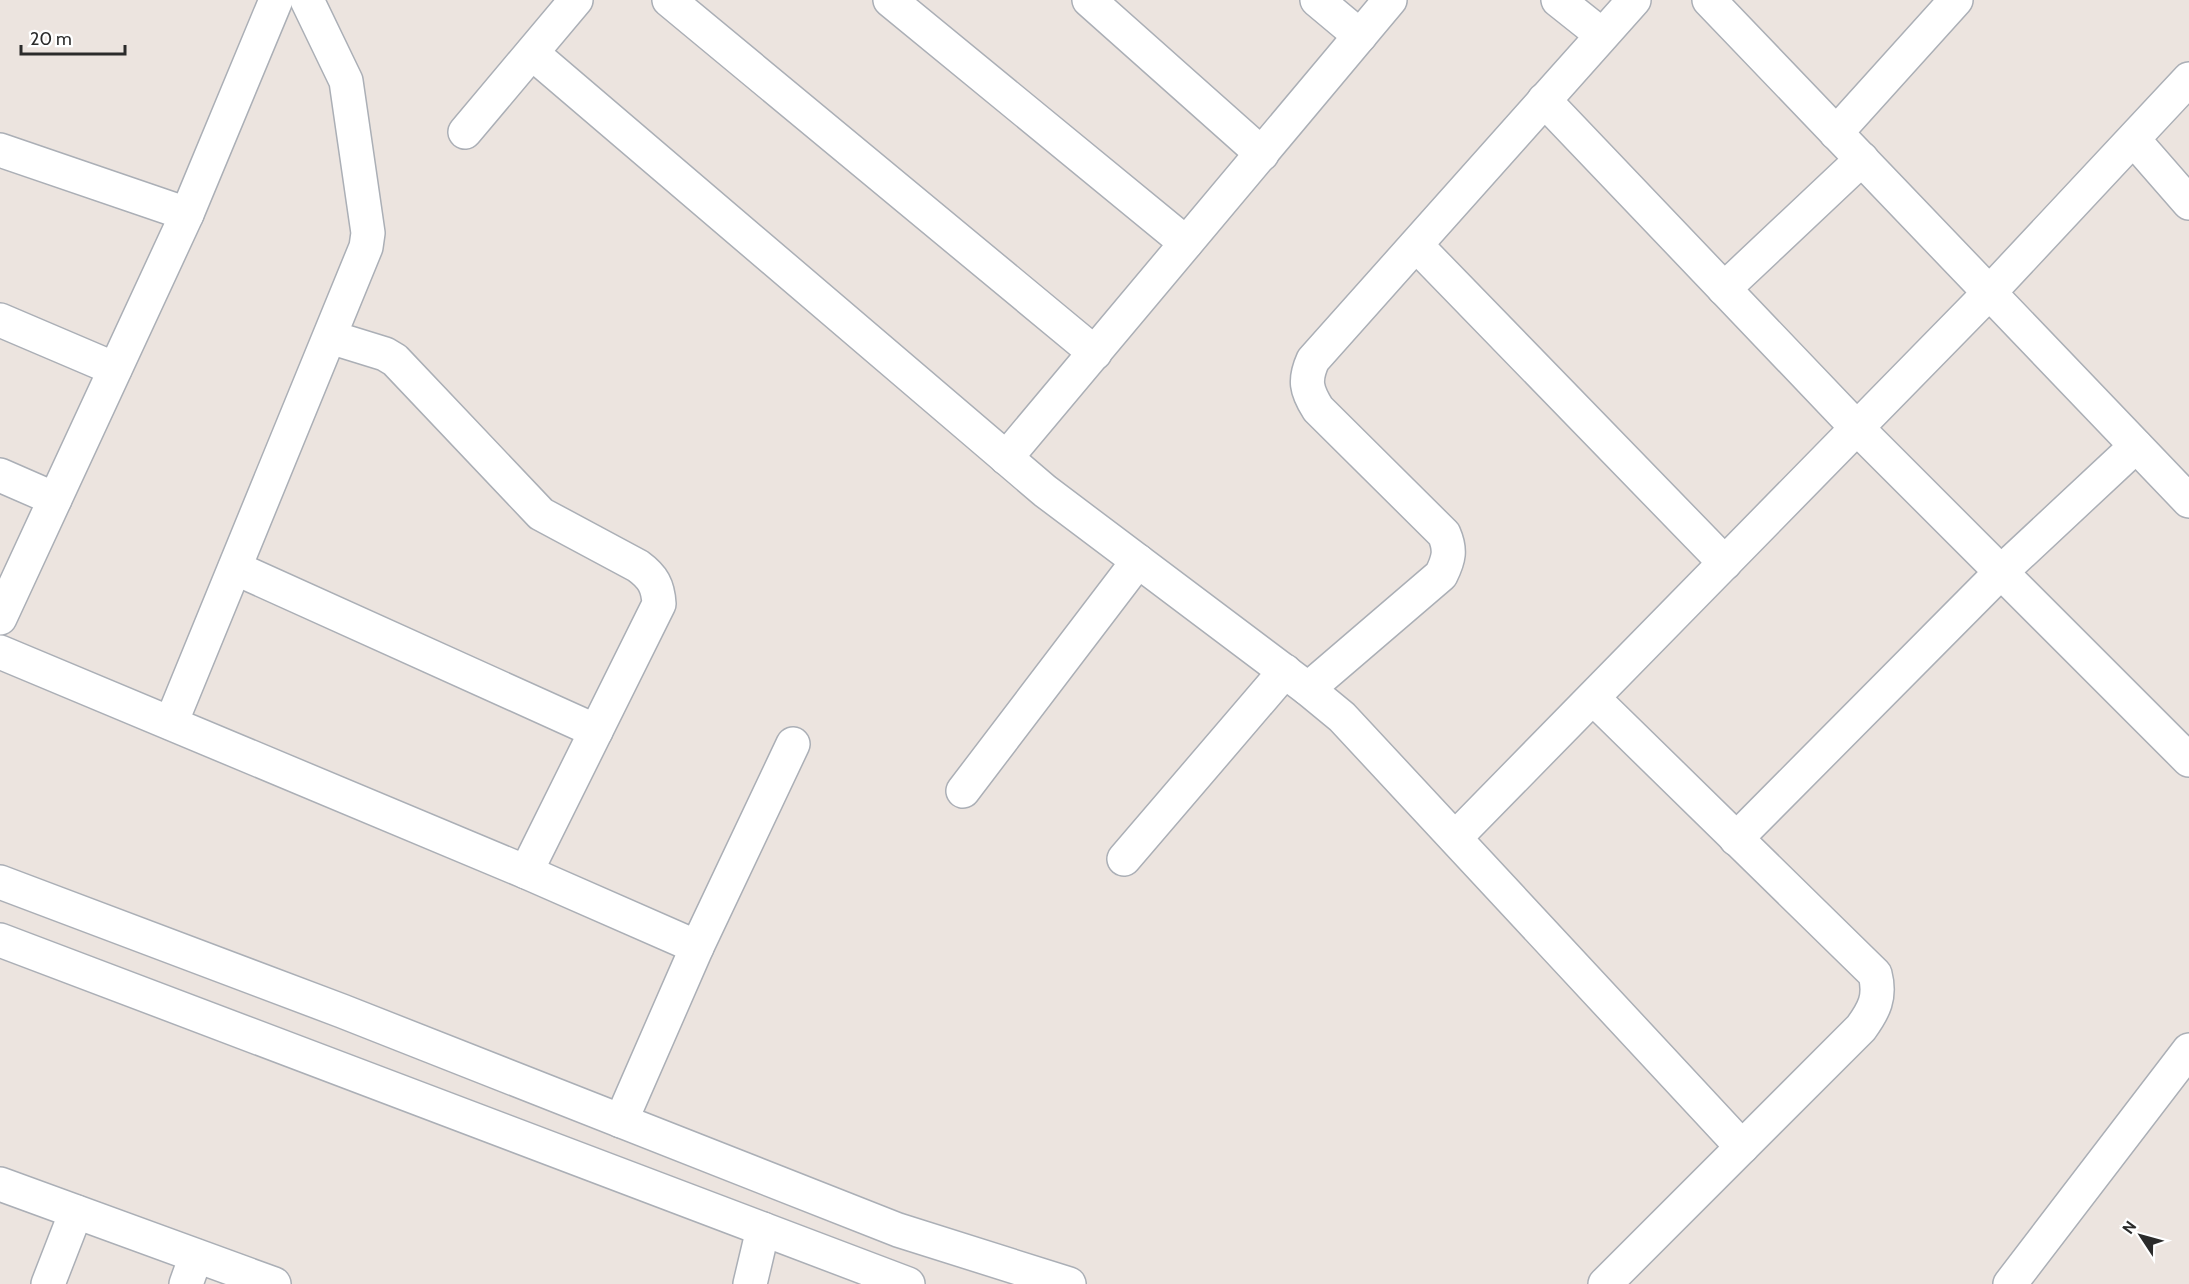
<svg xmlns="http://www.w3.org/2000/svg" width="2189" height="1284" font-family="Cabin,sans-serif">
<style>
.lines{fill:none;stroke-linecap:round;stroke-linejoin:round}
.street-casing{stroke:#abafb6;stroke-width:36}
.secondary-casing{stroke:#abafb6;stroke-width:36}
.street{stroke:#fff;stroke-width:33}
.secondary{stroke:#fff;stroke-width:33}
</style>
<rect width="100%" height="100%" fill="#ece4df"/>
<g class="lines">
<!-- street casing -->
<g class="street-casing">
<g id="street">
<path d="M669,0L1095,353"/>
<path d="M890,0L1186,243"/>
<path d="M1089,0L1262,154"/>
<path d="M1317,0L1360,36"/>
<path d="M1558,0L1602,35"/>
<path d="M1709,0L2189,501"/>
<path d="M532,53L1045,491L1308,689L1342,717L1742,1147"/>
<path d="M1544,100L1857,428L2189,760"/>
<path d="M465,132L576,0"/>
<path d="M1836,133L1956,0"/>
<path d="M2134,140L2189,203"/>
<path d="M0,150L187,214"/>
<path d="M1416,245L1725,563"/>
<path d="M1724,289L1862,159"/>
<path d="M0,320L115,369"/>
<path d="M330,337L385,354L395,360L541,514L638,566C653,577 658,586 659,604L526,872"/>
<path d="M1006,458L1390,0"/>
<path d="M0,475L55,499"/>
<path d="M235,568L596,731"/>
<path d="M0,618L187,214L276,0"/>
<path d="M0,652L526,872L697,947"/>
<path d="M1308,689L1441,575C1449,559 1451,550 1444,534L1318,409C1306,390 1304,380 1313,360L1634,0"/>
<path d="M1593,698L1875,974C1881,997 1874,1010 1861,1028L1605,1284"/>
<path d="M171,723L366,247L368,233L346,81L307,0"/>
<path d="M963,791L1138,561"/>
<path d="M1455,838L1989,293L2189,79"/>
<path d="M1736,839L2001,572L2136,446"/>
<path d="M1124,859L1285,671"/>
<path d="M621,1121L697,947L793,744"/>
<path d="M0,1184L274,1284"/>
<path d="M48,1284L76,1212"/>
<path d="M186,1284L196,1256"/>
<path d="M750,1284L763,1229"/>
<path d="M2010,1284L2189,1050"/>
</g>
</g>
<!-- secondary casing -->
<g class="secondary-casing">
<g id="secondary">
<path d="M0,882L342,1011L898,1230L1069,1284"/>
<path d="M0,940L908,1284"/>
</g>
</g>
<!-- street -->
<use href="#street" class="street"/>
<!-- secondary -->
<use href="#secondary" class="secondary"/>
</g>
<!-- north arrow -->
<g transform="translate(2141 1236) rotate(306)" stroke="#ffffff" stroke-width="4.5" paint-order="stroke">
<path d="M0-4.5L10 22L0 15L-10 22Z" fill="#2b2b2b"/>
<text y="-9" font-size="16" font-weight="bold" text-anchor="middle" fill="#2b2b2b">N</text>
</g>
<!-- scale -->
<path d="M21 45v9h104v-9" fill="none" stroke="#2b2b2b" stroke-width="3"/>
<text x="30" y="45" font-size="18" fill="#2b2b2b" stroke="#ffffff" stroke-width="4.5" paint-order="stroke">20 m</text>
</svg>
